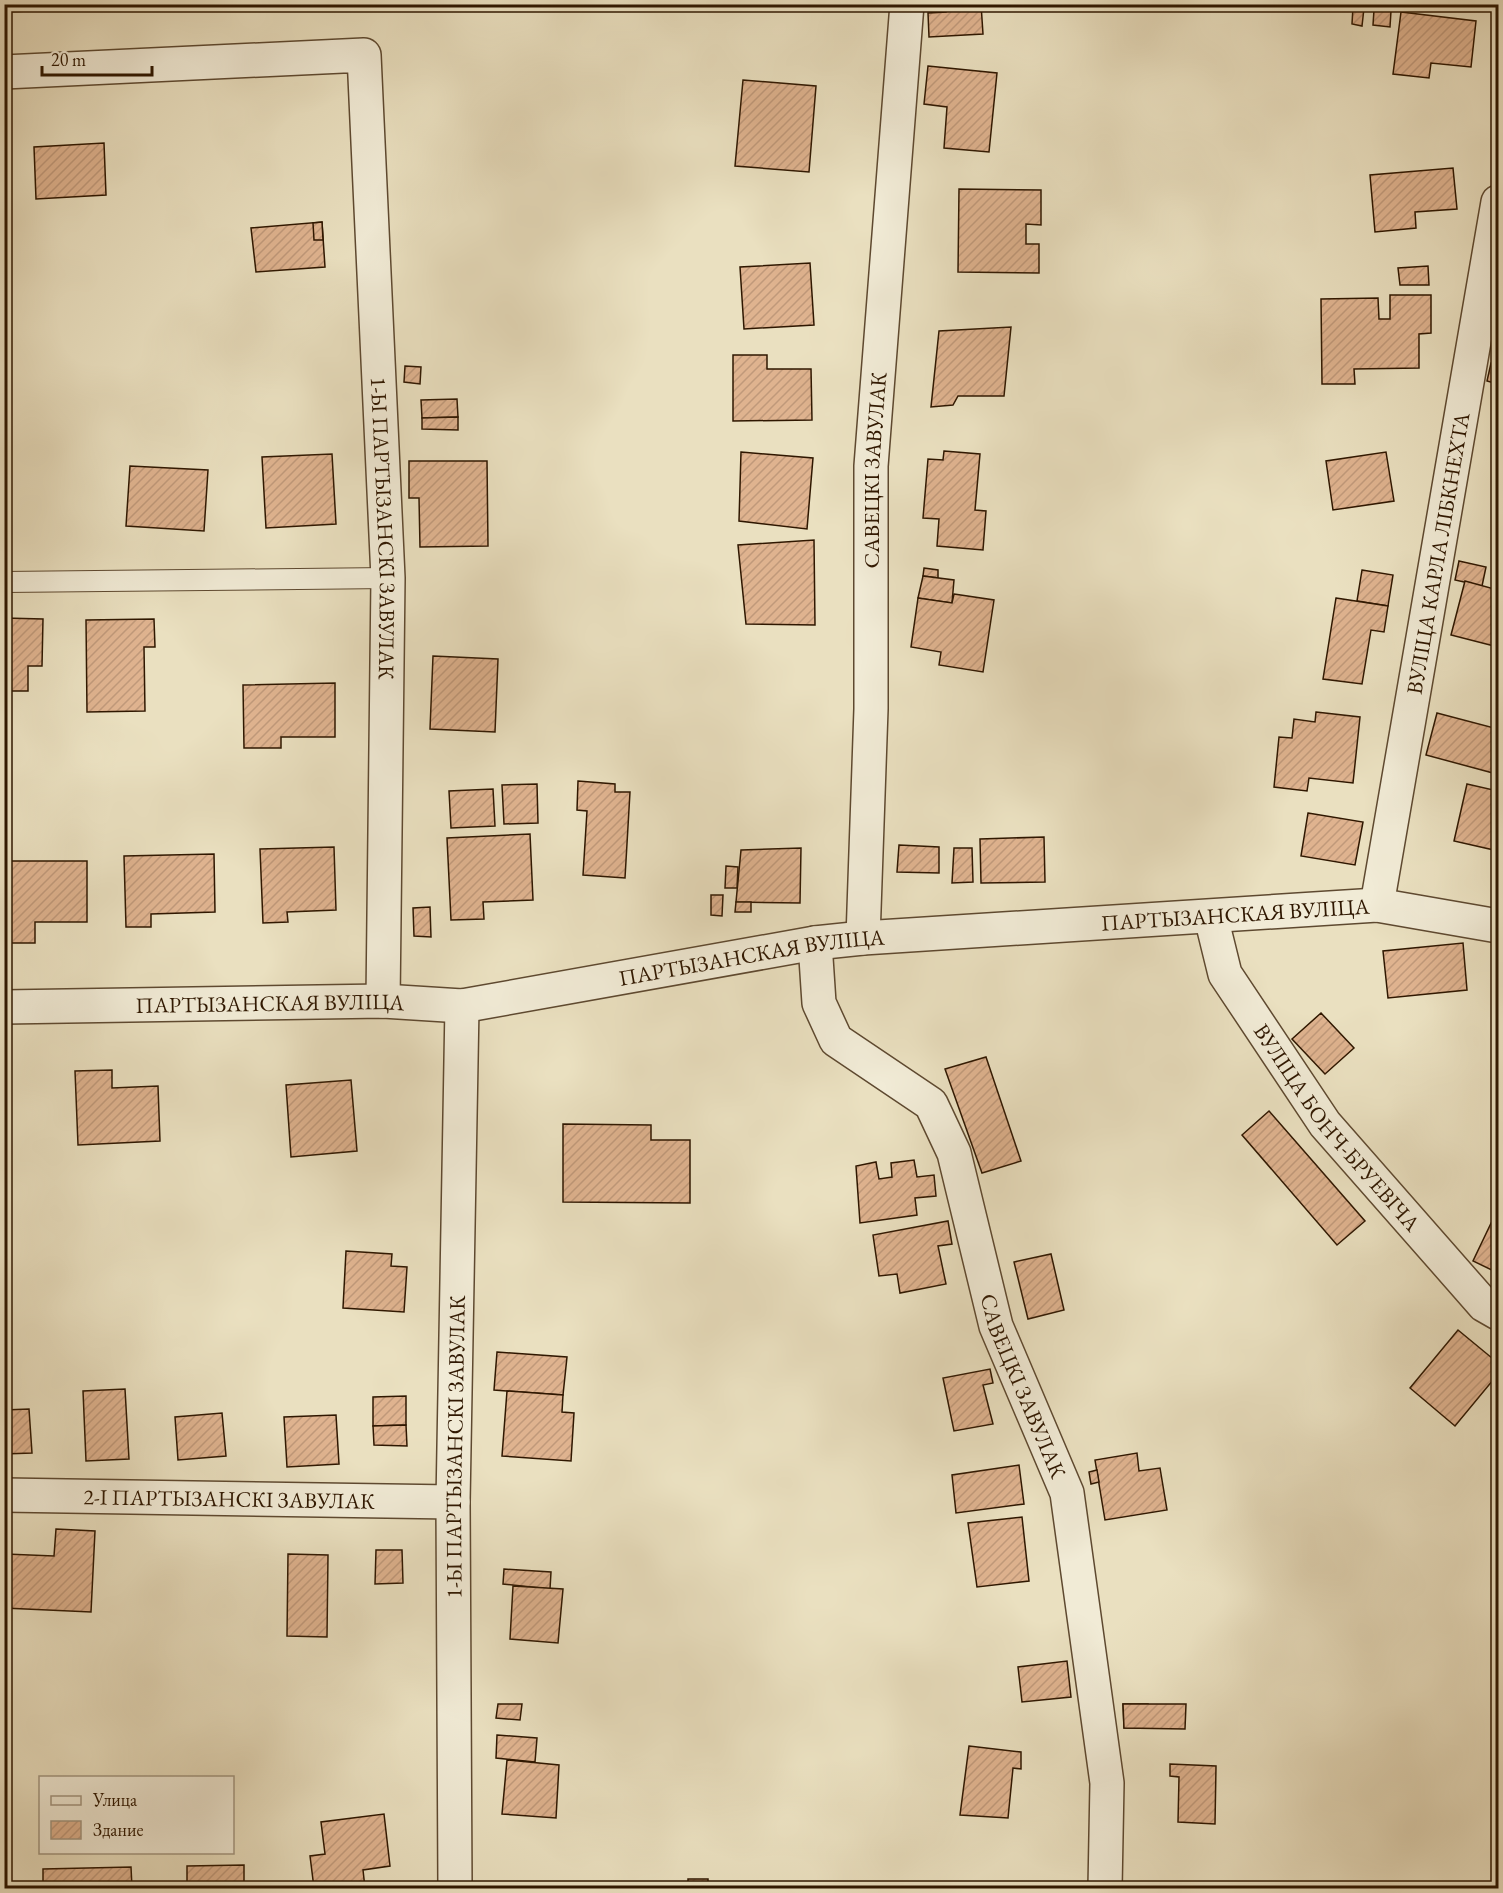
<svg xmlns="http://www.w3.org/2000/svg" width="1503" height="1893" font-family="'EB Garamond',serif">
<style>
.building{fill:url(#building-hatch);stroke:#2f1700;stroke-width:1.5}
.lines{fill:none;stroke-linecap:round;stroke-linejoin:round}
.lane-casing{stroke:#5e4930;stroke-width:22}
.street-casing{stroke:#5e4930;stroke-width:36}
.lane{stroke:#f1ebd6;stroke-width:20}
.street{stroke:#f1ebd6;stroke-width:33}
.labels{text-anchor:middle;stroke-width:4.5;stroke-linejoin:round;paint-order:stroke}
.street-label{font-size:22px;fill:#2f1700;stroke:#f1ebd6}
</style>
<defs>
<pattern id="building-hatch" width="6" height="6" patternUnits="userSpaceOnUse" patternTransform="scale(1.5)"><rect width="6" height="6" fill="#dfb38f"/><path d="M-1 1l2-2M0 6l6-6M5 7l2-2" fill="none" stroke="#c0997a"/></pattern>
</defs>
<rect width="100%" height="100%" fill="#eae0c0"/>
<filter id="stains"><feTurbulence type="fractalNoise" baseFrequency=".00333" numOctaves="4"/><feColorMatrix values="0 0 0 0 .2 0 0 0 0 .09 0 0 0 0 .02 0 0 0 .5 -.17"/></filter>
<radialGradient id="worn" r=".72"><stop offset=".6" stop-color="#630" stop-opacity="0"/><stop offset="1" stop-color="#630" stop-opacity=".3"/></radialGradient>
<!-- building -->
<g class="building">
<path d="M4,4H58V10L4,12Z"/>
<path d="M135,4H193V6L135,8Z"/>
<path d="M946,4H981L983,34L929,37L928,13L946,12Z"/>
<path d="M1353,7L1364,8L1362,26L1352,24Z"/>
<path d="M1374,10L1391,11L1390,27L1373,25Z"/>
<path d="M1401,12L1476,21L1471,67L1431,63L1429,78L1393,74Z"/>
<path d="M928,66L997,73L989,152L944,148L947,107L924,104Z"/>
<path d="M743,80L816,86L809,172L735,166Z"/>
<path d="M104,143L106,195L36,199L34,147Z"/>
<path d="M1453,168L1457,209L1415,212L1416,228L1375,232L1370,175Z"/>
<path d="M959,189L1041,190V225L1026,224V244H1039V273L958,272Z"/>
<path d="M322,222L325,267L256,272L251,228Z"/>
<path d="M322,222L323,240H314L313,223Z"/>
<path d="M810,263L814,325L744,329L740,267Z"/>
<path d="M1428,266L1429,285H1400L1398,268Z"/>
<path d="M1390,295H1431V333L1419,334V368L1354,369L1355,384H1322L1321,299L1378,298L1379,319H1390Z"/>
<path d="M1011,327L1004,396H958L953,405L931,407L939,331Z"/>
<path d="M733,355H767V369H811L812,420L733,421Z"/>
<path d="M1491,363L1498,364V384L1487,381Z"/>
<path d="M405,366L421,367L420,384L404,382Z"/>
<path d="M457,399L458,417L422,418L421,400Z"/>
<path d="M458,417V430L422,429V418Z"/>
<path d="M4,422H10L7,509H4Z"/>
<path d="M944,451L980,454L975,510L986,511L983,550L937,546L939,519L923,518L928,459L943,460Z"/>
<path d="M741,452L813,458L807,529L739,521Z"/>
<path d="M1386,452L1394,501L1333,510L1326,461Z"/>
<path d="M332,454L336,524L266,528L262,457Z"/>
<path d="M409,461H487L488,546L420,547L419,498H409Z"/>
<path d="M130,466L208,470L204,531L126,526Z"/>
<path d="M814,540L815,625L746,624L738,545Z"/>
<path d="M1459,561L1486,567L1482,586L1455,580Z"/>
<path d="M924,568L938,570V578L923,576Z"/>
<path d="M1362,570L1393,575L1388,606L1357,601Z"/>
<path d="M923,576L954,580L952,603L918,598Z"/>
<path d="M1465,581L1498,590V647L1451,635Z"/>
<path d="M954,594L994,600L983,672L939,665L941,652L911,647L918,598L952,603Z"/>
<path d="M1336,598L1388,606L1384,632L1371,630L1362,684L1323,679Z"/>
<path d="M4,618L43,619L42,666H28V691H4Z"/>
<path d="M154,619L155,647H144L145,711L87,712L86,620Z"/>
<path d="M433,656L498,659L495,732L430,729Z"/>
<path d="M335,683V737H281V748H244L243,685Z"/>
<path d="M1316,712L1360,717L1353,783L1309,778L1307,791L1274,787L1279,737L1292,738L1294,719L1315,722Z"/>
<path d="M1437,713L1498,729V753L1493,773L1426,755Z"/>
<path d="M578,781L615,784V792H630L625,878L583,875L587,811L577,810Z"/>
<path d="M537,784L538,823L504,824L502,785Z"/>
<path d="M1467,784L1498,791V832L1494,850L1454,841Z"/>
<path d="M493,789L495,826L451,828L449,791Z"/>
<path d="M1308,813L1363,822L1355,865L1301,856Z"/>
<path d="M530,834L533,900L483,902L484,919L451,920L447,838Z"/>
<path d="M1044,837L1045,882L981,883L980,839Z"/>
<path d="M899,845L939,847V873L897,872Z"/>
<path d="M334,847L336,910L287,912L288,922L263,923L260,849Z"/>
<path d="M801,848L800,903L736,902L741,850Z"/>
<path d="M954,848H972L973,882L952,883Z"/>
<path d="M214,854L215,912L151,914V927H126L124,856Z"/>
<path d="M4,861H87V922H35V943H4Z"/>
<path d="M726,866L738,867L737,888H725Z"/>
<path d="M711,895H723L722,916L711,915Z"/>
<path d="M736,902H751V912H735Z"/>
<path d="M430,907L431,937L414,936L413,908Z"/>
<path d="M1463,943L1467,990L1388,998L1383,951Z"/>
<path d="M1321,1013L1354,1048L1325,1074L1292,1039Z"/>
<path d="M986,1057L1021,1161L982,1173L945,1069Z"/>
<path d="M112,1070V1088L158,1086L160,1141L78,1145L75,1071Z"/>
<path d="M351,1080L357,1151L291,1157L286,1085Z"/>
<path d="M1269,1111L1365,1221L1337,1245L1242,1135Z"/>
<path d="M563,1124L651,1125V1140H690V1203L563,1202Z"/>
<path d="M914,1160L917,1177L934,1175L936,1196L915,1198L917,1215L860,1223L856,1166L876,1162L879,1179L892,1177L891,1163Z"/>
<path d="M1493,1219L1498,1222V1273L1473,1261Z"/>
<path d="M948,1221L952,1244L938,1246L946,1284L900,1293L897,1274L879,1276L873,1235Z"/>
<path d="M346,1251L392,1254L391,1266L407,1267L404,1312L343,1308Z"/>
<path d="M1051,1254L1064,1310L1028,1319L1014,1262Z"/>
<path d="M1458,1330L1498,1363V1374L1455,1426L1410,1388Z"/>
<path d="M497,1352L567,1357L563,1395L494,1390Z"/>
<path d="M990,1369L993,1383L983,1385L993,1424L954,1431L943,1378Z"/>
<path d="M125,1389L129,1459L86,1461L83,1391Z"/>
<path d="M507,1391L563,1395L562,1412L574,1413L571,1461L502,1456Z"/>
<path d="M406,1396V1425L373,1426V1397Z"/>
<path d="M29,1409L32,1453L4,1454V1410Z"/>
<path d="M222,1413L226,1456L178,1460L175,1417Z"/>
<path d="M336,1415L339,1464L287,1467L284,1417Z"/>
<path d="M406,1425L407,1446L374,1445L373,1426Z"/>
<path d="M1137,1453L1139,1471L1160,1468L1167,1510L1105,1520L1095,1460Z"/>
<path d="M1019,1465L1024,1504L956,1513L952,1475Z"/>
<path d="M1097,1470L1099,1482L1091,1484L1089,1472Z"/>
<path d="M1022,1517L1029,1581L977,1587L968,1523Z"/>
<path d="M56,1529L95,1531L91,1612L4,1608L6,1554L54,1556Z"/>
<path d="M376,1550H402L403,1583L375,1584Z"/>
<path d="M288,1554L328,1555L327,1637L287,1636Z"/>
<path d="M504,1569L551,1572L550,1589L503,1584Z"/>
<path d="M513,1586L563,1589L558,1643L510,1639Z"/>
<path d="M1067,1661L1071,1697L1022,1702L1018,1667Z"/>
<path d="M498,1704H522L520,1720L496,1718Z"/>
<path d="M1123,1704H1148L1147,1728H1124Z"/>
<path d="M1123,1704H1186L1185,1729L1124,1728Z"/>
<path d="M497,1735L537,1738L535,1762L496,1758Z"/>
<path d="M969,1746L1021,1752V1769L1013,1768L1008,1818L960,1815Z"/>
<path d="M507,1760L559,1765L556,1818L502,1814Z"/>
<path d="M1170,1764L1216,1766L1215,1824L1178,1822L1179,1777L1170,1776Z"/>
<path d="M384,1814L390,1866L363,1870L365,1888H314L310,1856L325,1854L321,1822Z"/>
<path d="M244,1865V1888H187V1866Z"/>
<path d="M131,1867L132,1888H43V1869Z"/>
<rect x="688" y="1879" width="20" height="9"/>
<path d="M965,1883L1029,1888H964Z"/>
</g>
<g class="lines">
<!-- lane casing -->
<g class="lane-casing">
<path id="lane" d="M4,582L388,578"/>
</g>
<!-- street casing -->
<g class="street-casing">
<g id="street">
<path id="s1" d="M4,72L364,55L388,578L383,1001"/>
<path id="s2" d="M1377,905L1498,202"/>
<path id="s3" d="M1211,917L1225,974L1325,1124L1484,1305L1498,1313"/>
<path id="s4" d="M863,938L871,709V466L907,4"/>
<path id="s5" d="M815,943L819,1003L836,1040L931,1104L954,1153L996,1326L1067,1493L1107,1783L1105,1888"/>
<path id="s6" d="M4,1007L383,1001L462,1006L815,943L863,938L1377,905L1498,926"/>
<path id="s7" d="M4,1495L453,1502"/>
<path id="s8" d="M455,1888L453,1502L462,1006"/>
</g>
</g>
<!-- lane -->
<use href="#lane" class="lane"/>
<!-- street -->
<use href="#street" class="street"/>
</g>
<g class="labels">
<!-- street labels -->
<g class="street-label">
<text dy="8" stroke="none"><textPath href="#s4" startOffset="468">САВЕЦКІ ЗАВУЛАК</textPath></text>
<text dy="8" stroke="none"><textPath href="#s1" startOffset="834">1-Ы ПАРТЫЗАНСКІ ЗАВУЛАК</textPath></text>
<text dy="8" stroke="none"><textPath href="#s2" startOffset="357">ВУЛІЦА КАРЛА ЛІБКНЕХТА</textPath></text>
<text dy="8" stroke="none"><textPath href="#s6" startOffset="1238">ПАРТЫЗАНСКАЯ ВУЛІЦА</textPath></text>
<text dy="8" stroke="none"><textPath href="#s6" startOffset="752">ПАРТЫЗАНСКАЯ ВУЛІЦА</textPath></text>
<text dy="8" stroke="none"><textPath href="#s6" startOffset="266">ПАРТЫЗАНСКАЯ ВУЛІЦА</textPath></text>
<text dy="8" stroke="none"><textPath href="#s3" startOffset="249">ВУЛІЦА БОНЧ-БРУЕВІЧА</textPath></text>
<text dy="8" stroke="none"><textPath href="#s5" startOffset="513">САВЕЦКІ ЗАВУЛАК</textPath></text>
<text dy="8" stroke="none"><textPath href="#s8" startOffset="441">1-Ы ПАРТЫЗАНСКІ ЗАВУЛАК</textPath></text>
<text dy="8" stroke="none"><textPath href="#s7" startOffset="225">2-І ПАРТЫЗАНСКІ ЗАВУЛАК</textPath></text>
</g>
</g>
<!-- margin -->
<rect width="1503" height="1893" fill="none" stroke="#eae0c0" stroke-width="24"/>
<rect x="6" y="6" width="1491" height="1881" fill="none" stroke="#2f1700" stroke-width="3"/>
<rect x="12" y="12" width="1479" height="1869" fill="none" stroke="#2f1700" stroke-width="1.5"/>
<!-- legend -->
<rect x="39" y="1776" width="195" height="78" fill="#f1ebd6" stroke="#a39680" stroke-width="1.5"/>
<rect x="51" y="1796" width="30" height="9" fill="#f1ebd6" stroke="#a39680" stroke-width="1.5"/>
<text x="93" y="1806" font-size="18" fill="#2f1700">Улица</text>
<rect x="51" y="1821" width="30" height="18" fill="url(#building-hatch)" stroke="#a39680" stroke-width="1.5"/>
<text x="93" y="1836" font-size="18" fill="#2f1700">Здание</text>
<!-- scale -->
<path d="M42 66v9h110v-9" fill="none" stroke="#2f1700" stroke-width="3"/>
<text x="51" y="66" font-size="18" fill="#2f1700" stroke="#f1ebd6" stroke-width="4.5" paint-order="stroke">20 m</text>
<rect width="100%" height="100%" filter="url(#stains)"/>
<rect width="100%" height="100%" fill="url(#worn)"/>
</svg>
